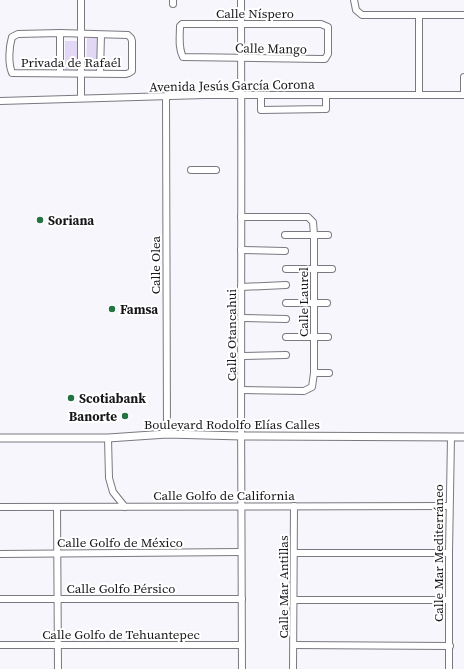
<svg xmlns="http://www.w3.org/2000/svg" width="464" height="669" font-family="'Source Serif 4',serif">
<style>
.green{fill:#e2d7f4}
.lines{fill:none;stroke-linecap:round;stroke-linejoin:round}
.minor-casing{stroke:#7b787f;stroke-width:8}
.major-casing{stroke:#7b787f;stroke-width:9}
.minor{stroke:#fff;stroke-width:6}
.major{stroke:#fff;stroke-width:7}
.poi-dot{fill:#237343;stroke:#fff;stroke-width:1.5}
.labels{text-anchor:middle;stroke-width:4;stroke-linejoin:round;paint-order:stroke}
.street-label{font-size:13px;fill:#171619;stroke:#fff}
.poi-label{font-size:13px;font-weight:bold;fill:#171619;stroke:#fff;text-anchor:start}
</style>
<rect width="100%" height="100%" fill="#f8f6fd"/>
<!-- green -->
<g class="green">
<path d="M87,38H98L97,70H86Z"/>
<rect x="65" y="41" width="12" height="29"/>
</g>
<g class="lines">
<!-- minor casing -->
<g class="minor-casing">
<g id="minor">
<path d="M81,0V98"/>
<path d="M241,0C242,223 240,446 242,669"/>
<path d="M354,0L356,10L362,15H464"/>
<path d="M173,4V0"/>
<path d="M419,15V95"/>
<path d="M182,24H321L328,27V54L325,59H321L183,57C178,48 180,36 180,26Z"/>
<path d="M60,33L128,35L131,38L132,41V71L129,73L126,74L12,73C8,63 9,47 12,37L18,34Z"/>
<path d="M60,73V33"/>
<path d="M100,73L101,35"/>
<path d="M261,95V110L326,109V95"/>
<path d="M464,95V77"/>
<path d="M166,96L167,434"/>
<path d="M0,101L205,95H464"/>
<path d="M191,170H216"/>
<path d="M241,217H308L313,222L314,235V373L312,387L304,391L242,390"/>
<path d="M285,235H328"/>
<path d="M241,250L285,251"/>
<path d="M286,269H332"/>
<path d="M241,287L286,285"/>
<path d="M286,303H327"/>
<path d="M242,318L286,319"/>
<path d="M286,337H328"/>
<path d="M242,356L286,355"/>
<path d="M314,373H329"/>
<path d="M108,438L109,478L113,492L125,507"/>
<path d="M0,507L449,506"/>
<path d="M57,507L58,669"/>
<path d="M294,553H449"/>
<path d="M0,554L241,552"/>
<path d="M0,599H242"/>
<path d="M294,600H449"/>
<path d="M0,645H242"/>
<path d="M294,645L450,646"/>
<path d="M293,669L294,506"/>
<path d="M449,669V553L451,437"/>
</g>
</g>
<!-- major casing -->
<g class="major-casing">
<path id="major" d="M0,438H108L167,434L242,436L464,437"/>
</g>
<!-- minor -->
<use href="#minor" class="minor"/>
<!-- major -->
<use href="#major" class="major"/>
</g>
<!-- markers -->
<g class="poi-dot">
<circle cx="40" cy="220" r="4"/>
<circle cx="112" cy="309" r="4"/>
<circle cx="71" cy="398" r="4"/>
<circle cx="125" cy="416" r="4"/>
</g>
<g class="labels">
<!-- street labels -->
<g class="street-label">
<text x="255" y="18">Calle Níspero</text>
<text transform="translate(271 48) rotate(1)" y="5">Calle Mango</text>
<text x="71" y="67">Privada de Rafaél</text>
<text transform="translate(232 85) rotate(-1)" y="5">Avenida Jesús García Corona</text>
<text transform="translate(155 265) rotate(-90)" y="5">Calle Olea</text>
<text transform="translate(303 302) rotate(-90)" y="5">Calle Laurel</text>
<text transform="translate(231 335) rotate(-90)" y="5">Calle Otancahui</text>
<text x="232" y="429">Boulevard Rodolfo Elías Calles</text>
<text x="224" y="500">Calle Golfo de California</text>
<text x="120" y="547">Calle Golfo de México</text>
<text transform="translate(438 553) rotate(-90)" y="5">Calle Mar Mediterráneo</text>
<text transform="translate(283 587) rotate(-90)" y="5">Calle Mar Antillas</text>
<text x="121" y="593">Calle Golfo Pérsico</text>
<text x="121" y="639">Calle Golfo de Tehuantepec</text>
</g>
<!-- poi labels -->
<g class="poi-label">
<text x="48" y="225">Soriana</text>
<text x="120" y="314">Famsa</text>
<text x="79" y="403">Scotiabank</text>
<text x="117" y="421" text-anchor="end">Banorte</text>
</g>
</g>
</svg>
